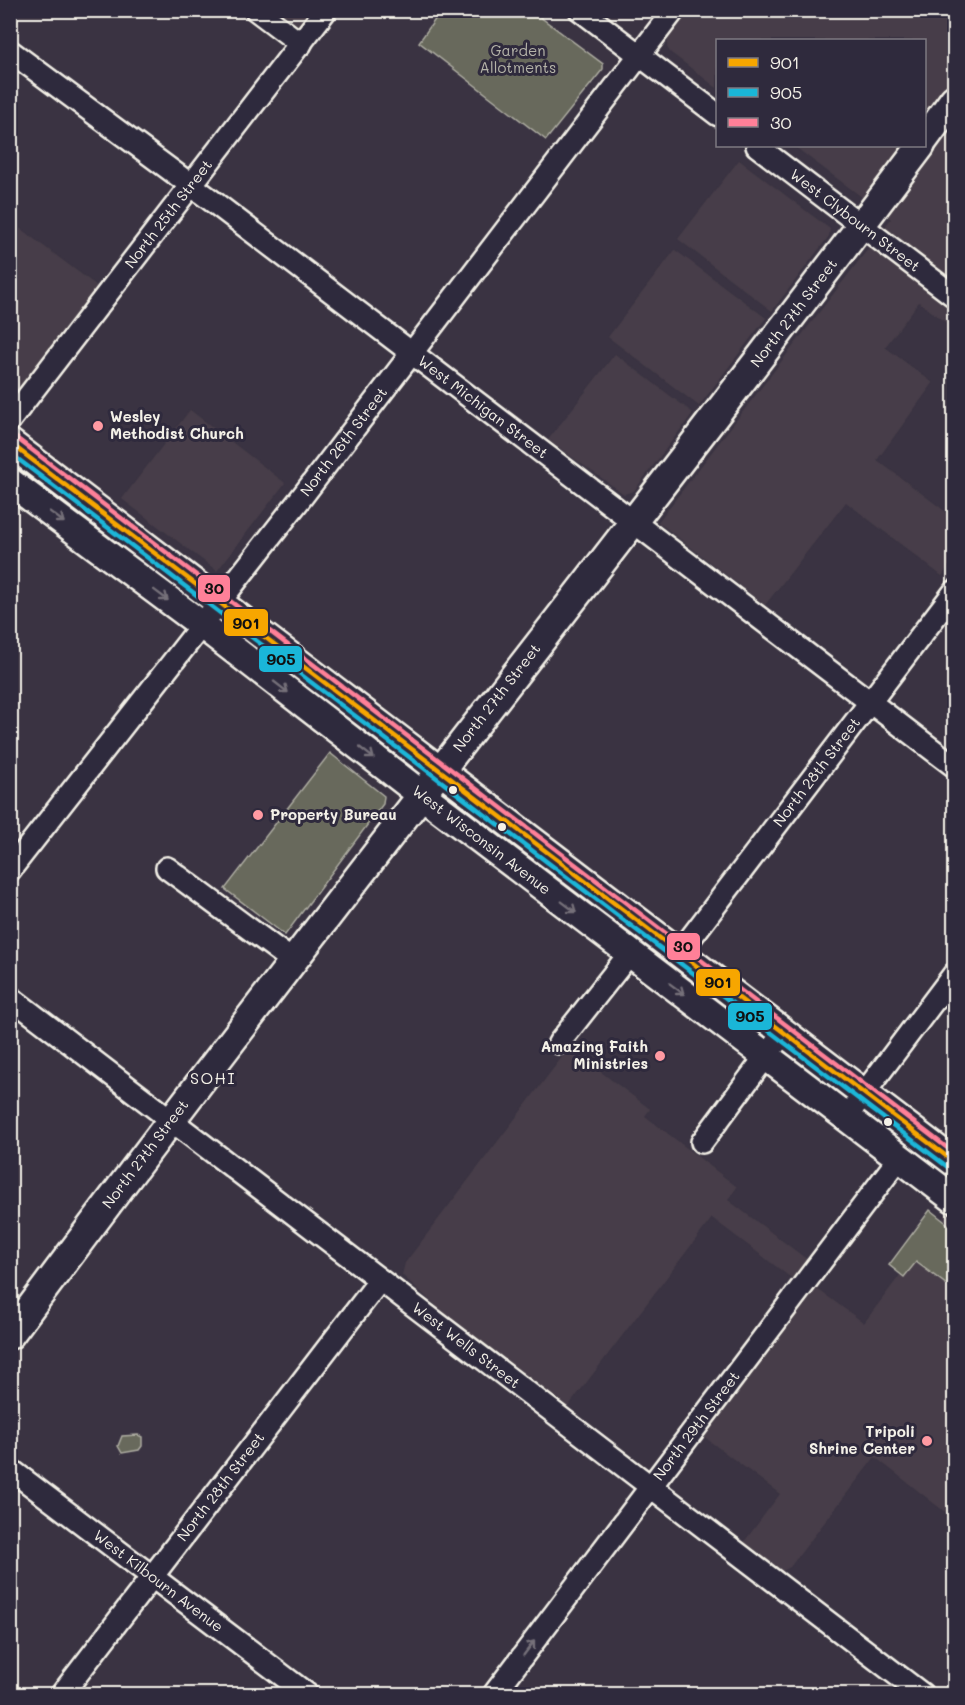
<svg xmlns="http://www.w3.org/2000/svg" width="965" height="1705" font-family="Mali,sans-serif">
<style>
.built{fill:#473e48}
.green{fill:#67695b;stroke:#aeada2;stroke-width:1.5}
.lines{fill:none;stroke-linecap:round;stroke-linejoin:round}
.minor-casing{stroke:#f4f1e8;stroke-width:26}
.major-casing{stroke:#f4f1e8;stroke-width:32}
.minor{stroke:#2f2a3d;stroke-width:21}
.major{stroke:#2f2a3d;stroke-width:27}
.bus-1-casing{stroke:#2f2a3d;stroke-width:9}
.bus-2-casing{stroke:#2f2a3d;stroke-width:9}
.bus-3-casing{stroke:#2f2a3d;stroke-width:9}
.bus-1{stroke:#f7a600;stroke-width:4.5}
.bus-2{stroke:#1ab6d8;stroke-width:4.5}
.bus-3{stroke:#ff8098;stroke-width:4.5}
.oneway{stroke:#747079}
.poi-dot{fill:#ff9aa2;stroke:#2f2a3d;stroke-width:2}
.bus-dot{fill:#f4f1e8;stroke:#2f2a3d;stroke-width:2}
.labels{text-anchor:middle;stroke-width:6;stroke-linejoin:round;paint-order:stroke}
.park-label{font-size:15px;fill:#b5b4a9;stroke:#2f2a3d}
.street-label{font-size:15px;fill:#f4f1e8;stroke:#2f2a3d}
.poi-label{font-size:15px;font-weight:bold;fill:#f4f1e8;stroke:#2f2a3d;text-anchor:start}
.neighbourhood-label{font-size:16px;letter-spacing:1.5px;fill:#f4f1e8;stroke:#2f2a3d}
.line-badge{stroke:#2f2a3d;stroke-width:2}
.pale-badge-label{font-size:16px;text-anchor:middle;font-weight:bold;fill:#111}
</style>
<rect width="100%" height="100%" fill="#3a3342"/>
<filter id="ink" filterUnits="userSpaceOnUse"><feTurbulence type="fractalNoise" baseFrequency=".0167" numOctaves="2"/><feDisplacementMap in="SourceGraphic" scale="12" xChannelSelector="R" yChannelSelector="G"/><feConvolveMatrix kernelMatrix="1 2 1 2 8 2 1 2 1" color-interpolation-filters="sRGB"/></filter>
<g filter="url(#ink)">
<!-- built -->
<g class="built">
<path d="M267,11H312L296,32Z"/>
<path d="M689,11H954V329L919,302L885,347L933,383L877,460L954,518V558L942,576L846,502L765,605L658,522L891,219L794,146H924V40H718L717,88L670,52L667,47L668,39Z"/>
<path d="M739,160L830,229L829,236L772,311L678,239Z"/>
<path d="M10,221L97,286L11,402H10Z"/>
<path d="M675,250L766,318L699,406L608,337Z"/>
<path d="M615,354L693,413L634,491L624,494L548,440Z"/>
<path d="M190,410L285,483L217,571L122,499Z"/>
<path d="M569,1048L650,1109L645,1116L737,1187L728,1200L809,1261L794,1280L712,1218L567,1408L442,1311L402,1275L405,1263Z"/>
<path d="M947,1213L954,1218V1519L875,1457L790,1567L782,1571L744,1542L780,1494L703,1436L816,1288L864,1323Z"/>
</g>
<!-- green -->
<g class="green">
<path d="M441,11H532L603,64V69L546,140L419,42Z"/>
<path d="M330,753L384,796L383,804L285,935L225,889Z"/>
<path d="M930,1210L954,1229V1290L916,1262L904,1277L889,1265Z"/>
<path d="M138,1435L142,1437V1446L139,1450L122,1453L118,1446L122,1436Z"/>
</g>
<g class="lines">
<!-- minor casing -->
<g class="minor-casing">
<g id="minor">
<path d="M256,10L301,44"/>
<path d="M580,10L718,115"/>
<path id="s1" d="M10,51L207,197L954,766"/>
<path id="s2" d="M757,146L954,296"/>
<path id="s3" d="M10,420L326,10"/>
<path d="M167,868L294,962"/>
<path id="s4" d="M10,870L301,498L674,10"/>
<path id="s5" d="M680,952L954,592"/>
<path id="s6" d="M10,997L922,1694"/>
<path d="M559,1043L630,953"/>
<path d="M847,1116L954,974"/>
<path d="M702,1142L784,1032"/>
<path id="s7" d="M10,1469L307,1694"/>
<path id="s8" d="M62,1694L380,1280"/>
<path id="s9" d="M494,1694L900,1157"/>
</g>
</g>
<!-- major casing -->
<g class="major-casing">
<g id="major">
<path d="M924,140L954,99"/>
<path d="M10,443L954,1162"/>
<path id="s10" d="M10,482L202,625L422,795L954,1199"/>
<path id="s11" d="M10,1335C307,934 621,545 921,146"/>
</g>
</g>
<!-- minor -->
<use href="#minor" class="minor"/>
<!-- major -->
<use href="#major" class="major"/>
<!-- bus-1 casing -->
<g class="bus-1-casing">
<path id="bus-1" d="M10,443L954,1162"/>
</g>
<!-- bus-2 casing -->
<g class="bus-2-casing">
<path id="bus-2" d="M10,453L949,1168"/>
</g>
<!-- bus-3 casing -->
<g class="bus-3-casing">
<path id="bus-3" d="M15,437L954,1153"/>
</g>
<!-- bus-1 -->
<use href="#bus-1" class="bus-1"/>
<!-- bus-2 -->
<use href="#bus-2" class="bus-2"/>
<!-- bus-3 -->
<use href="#bus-3" class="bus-3"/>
</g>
<!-- one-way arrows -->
<defs><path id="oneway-shaft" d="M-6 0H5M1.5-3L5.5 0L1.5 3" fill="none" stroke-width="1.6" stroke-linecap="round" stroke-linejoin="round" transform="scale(1.5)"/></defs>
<g class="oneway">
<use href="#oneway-shaft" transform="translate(57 517) rotate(37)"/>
<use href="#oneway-shaft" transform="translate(161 595) rotate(37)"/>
<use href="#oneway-shaft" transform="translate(281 687) rotate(38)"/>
<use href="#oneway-shaft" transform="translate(367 753) rotate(38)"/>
<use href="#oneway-shaft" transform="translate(569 907) rotate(37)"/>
<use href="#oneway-shaft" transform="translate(677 989) rotate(37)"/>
<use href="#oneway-shaft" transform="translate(529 1648) rotate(-53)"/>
</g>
</g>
<!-- markers -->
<g class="poi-dot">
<circle cx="98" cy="426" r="6"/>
<circle cx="258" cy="815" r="6"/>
<circle cx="660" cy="1056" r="6"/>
<circle cx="927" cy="1441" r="6"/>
</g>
<g class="bus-dot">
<circle cx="453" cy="790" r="5"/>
<circle cx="502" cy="827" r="5"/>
<circle cx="888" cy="1122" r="5"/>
</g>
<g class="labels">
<!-- park labels -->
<g class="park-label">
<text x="518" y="56">Garden<tspan x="518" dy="17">Allotments</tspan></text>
</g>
<!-- street labels -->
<g class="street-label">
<text dy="5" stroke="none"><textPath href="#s3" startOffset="260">North 25th Street</textPath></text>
<text dy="5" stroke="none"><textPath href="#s2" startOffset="123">West Clybourn Street</textPath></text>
<text dy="5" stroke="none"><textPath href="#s11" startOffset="1288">North 27th Street</textPath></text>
<text dy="5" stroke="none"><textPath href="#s1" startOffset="592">West Michigan Street</textPath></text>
<text dy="5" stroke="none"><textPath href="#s4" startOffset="543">North 26th Street</textPath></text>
<text dy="5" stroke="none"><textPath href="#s11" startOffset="802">North 27th Street</textPath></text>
<text dy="5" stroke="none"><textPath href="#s5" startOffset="226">North 28th Street</textPath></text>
<text dy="5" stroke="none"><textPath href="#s10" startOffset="592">West Wisconsin Avenue</textPath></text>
<text dy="5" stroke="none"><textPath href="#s11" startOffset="226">North 27th Street</textPath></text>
<text dy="5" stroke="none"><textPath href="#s6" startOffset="574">West Wells Street</textPath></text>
<text dy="5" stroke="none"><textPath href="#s9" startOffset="336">North 29th Street</textPath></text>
<text dy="5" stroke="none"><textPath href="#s8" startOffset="261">North 28th Street</textPath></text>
<text dy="5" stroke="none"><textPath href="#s7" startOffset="186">West Kilbourn Avenue</textPath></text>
</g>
<!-- poi labels -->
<g class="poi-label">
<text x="110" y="422">Wesley<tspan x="110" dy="17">Methodist Church</tspan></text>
<text x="270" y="820">Property Bureau</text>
<text x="648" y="1052" text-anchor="end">Amazing Faith<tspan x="648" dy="17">Ministries</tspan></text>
<text x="915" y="1437" text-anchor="end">Tripoli<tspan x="915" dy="17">Shrine Center</tspan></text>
</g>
<!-- neighbourhood labels -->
<g class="neighbourhood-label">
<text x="213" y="1084">SOHI</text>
</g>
</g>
<g class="line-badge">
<rect x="197" y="574" width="34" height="29" rx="6" fill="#ff8098"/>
<rect x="223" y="608" width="46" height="29" rx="6" fill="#f7a600"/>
<rect x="258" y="645" width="45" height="28" rx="6" fill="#1ab6d8"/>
<rect x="666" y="932" width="35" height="29" rx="6" fill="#ff8098"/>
<rect x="695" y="968" width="46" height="29" rx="6" fill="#f7a600"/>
<rect x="727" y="1002" width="46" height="29" rx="6" fill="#1ab6d8"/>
</g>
<g class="pale-badge-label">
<text x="214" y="594">30</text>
<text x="246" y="629">901</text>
<text x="281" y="665">905</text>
<text x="683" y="952">30</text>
<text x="718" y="988">901</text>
<text x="750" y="1022">905</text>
</g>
<!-- margin -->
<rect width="965" height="1705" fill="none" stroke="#2f2a3d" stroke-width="36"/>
<rect x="18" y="18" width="929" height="1669" fill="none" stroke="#f4f1e8" stroke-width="2" filter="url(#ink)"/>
<!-- legend -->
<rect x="716" y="39" width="210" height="108" fill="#2f2a3d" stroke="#7e7a81" stroke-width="1.5"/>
<rect x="728" y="58" width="30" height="9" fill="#f7a600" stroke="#7e7a81" stroke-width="1.5"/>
<text x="770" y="69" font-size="18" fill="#f4f1e8">901</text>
<rect x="728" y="88" width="30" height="9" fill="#1ab6d8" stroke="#7e7a81" stroke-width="1.5"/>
<text x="770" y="99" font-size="18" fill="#f4f1e8">905</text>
<rect x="728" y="118" width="30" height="9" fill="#ff8098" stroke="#7e7a81" stroke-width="1.5"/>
<text x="770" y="129" font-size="18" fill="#f4f1e8">30</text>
</svg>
